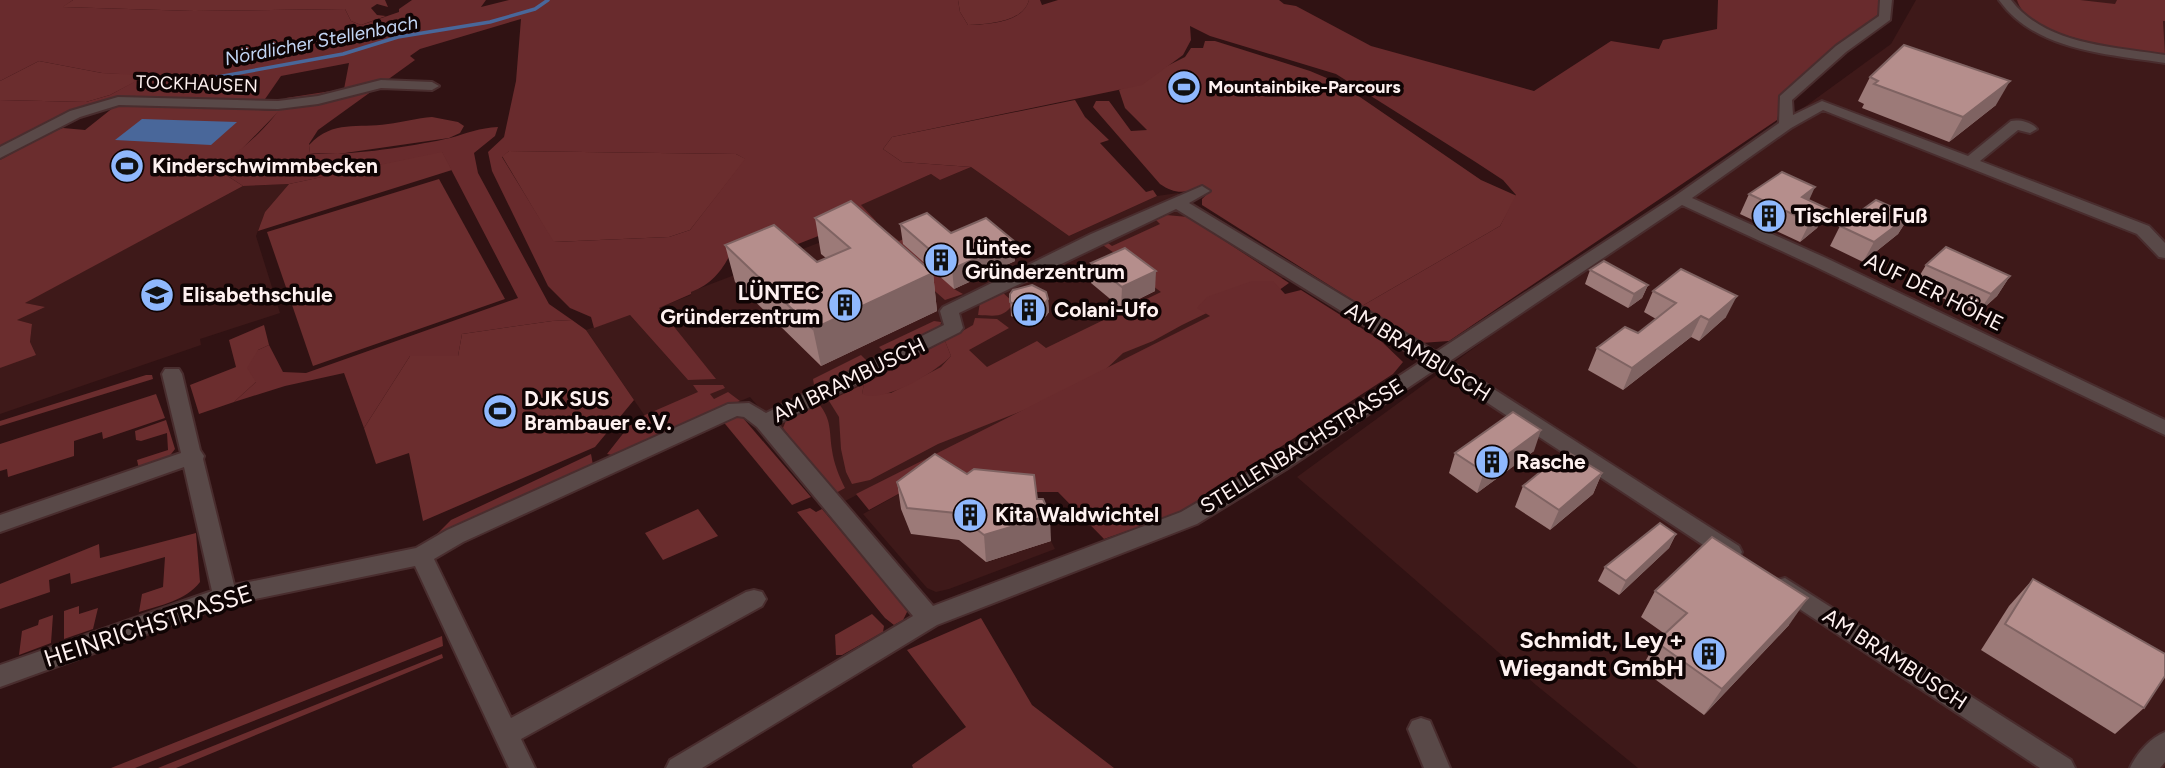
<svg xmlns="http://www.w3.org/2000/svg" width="2165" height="768" font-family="Figtree,sans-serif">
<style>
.built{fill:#3e1919}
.green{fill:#6b2d2e}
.forest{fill:#692b2d;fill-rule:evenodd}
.water{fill:#49679a}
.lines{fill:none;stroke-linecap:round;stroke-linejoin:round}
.stream{stroke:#49679a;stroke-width:3.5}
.street-casing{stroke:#492d2e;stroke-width:4}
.street{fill:#594948;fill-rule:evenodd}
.wall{fill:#9c7a78}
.shaded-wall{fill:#7f6362}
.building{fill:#b58e8c;stroke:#7f6362;stroke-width:2}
.labels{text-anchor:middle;stroke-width:7;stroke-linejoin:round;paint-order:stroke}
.far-street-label{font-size:18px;fill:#fef1f0;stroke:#0f0404}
.far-poi-label{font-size:18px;font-weight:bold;fill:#fef1f0;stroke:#0f0404;text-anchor:start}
.far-water-label{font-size:19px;font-style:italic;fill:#c2d5f4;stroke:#0f0404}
.poi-label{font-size:21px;font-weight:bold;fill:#fef1f0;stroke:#0f0404;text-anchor:start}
.street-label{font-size:21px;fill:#fef1f0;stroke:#0f0404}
.near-street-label{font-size:24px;fill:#fef1f0;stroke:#0f0404}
.near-poi-label{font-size:24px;font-weight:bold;fill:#fef1f0;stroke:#0f0404;text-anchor:end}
</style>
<rect width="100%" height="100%" fill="#301213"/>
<!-- built -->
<g class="built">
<path d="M1916,0H2165V768H1638L1536,685L1297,477L1891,44Z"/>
<path d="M971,167L1069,236L1157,196L1178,193L1303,272L1273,281L1211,316L841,503L750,397L658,435L586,330L630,315L688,380L658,308L691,295L690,292L876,221L860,205L931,174L940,180Z"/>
<path d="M289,184L265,212L256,236L280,313L200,339L201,345L0,414V368L30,342L32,324L16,320L43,307L24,303L243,186Z"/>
<path d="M933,475L911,534L959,540L987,562L1051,541L1055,549L949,589L936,592L927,588L863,514Z"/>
</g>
<!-- green -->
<g class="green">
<path d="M73,0H385L388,7L377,4L371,8L377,15L386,16L361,25L351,21L345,9L194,11L62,7Z"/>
<path d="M958,0H1029C1023,23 987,24 968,25L960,12Z"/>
<path d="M2017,0H2080L2115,4L2117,0H2165V21H2163L2165,55C2128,48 2029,40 2017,0Z"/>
<path d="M1205,41H1215L1310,71L1341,84L1481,180L1517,196L1500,226L1362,306L1202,205V199L1207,194L1197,188C1183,194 1173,193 1160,184L1093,107L1096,101H1109L1131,131L1147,130L1125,108L1119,90L1185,57L1191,48H1203Z"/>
<path d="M39,61L102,73L137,74L135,82L110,95L86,102L0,100V81Z"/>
<path d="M1075,100L1085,117L1109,140L1100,143L1146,192L1153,190L1157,196L1069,236L971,167L902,162L883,149L892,137Z"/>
<path d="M119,103L279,111L239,152L217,169L243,186L25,303L45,307L17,320L32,324L30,342L36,355L0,368V160L51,132L63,128L85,130Z"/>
<path d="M432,117L458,122L464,126L460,133L449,138L338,154L310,153L309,145C334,119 357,129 388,124C403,122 417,118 432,117Z"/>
<path d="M442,151L452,170L258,231L265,212L289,184Z"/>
<path d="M509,151L736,154L746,159L690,230L669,237L553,242L502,156Z"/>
<path d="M439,179L505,299L313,366L267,232Z"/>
<path d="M1166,215L1188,217L1289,283L1275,293L1213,310L1182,325L1153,341L1123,353L1104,371L1032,407L938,444L870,480L852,484L846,472L841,449L839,417L829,401L864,384L862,394L891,393L941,367L951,356L945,341L973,325L975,318L997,319L1009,328L969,350L987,367L1037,341L1046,348L1161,292L1123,264L1127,262L1100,243L1104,240L1112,246L1160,224L1156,220Z"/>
<path d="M876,230H885L899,241L926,230L954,289L963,294L945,300L873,237Z"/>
<path d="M1000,290L1014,303C1003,318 997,316 978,315L980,302Z"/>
<path d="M572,320L586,330L634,400L595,447L423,521L409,453L376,464L364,428L410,356H458L462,334L552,321Z"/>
<path d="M934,321L941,322L940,329L886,354L879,347Z"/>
<path d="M264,325L269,345L258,350L256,382L234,402L199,414L190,385L236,367L229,340Z"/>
<path d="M861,355L868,362L821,386L814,385L813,379Z"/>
<path d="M146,375H152L153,379L0,426V421Z"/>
<path d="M156,394L165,418L103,439L102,432L74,441V456L8,477L7,469L0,471V444Z"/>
<path d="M818,403C832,419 829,431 832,450C834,464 839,476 845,488L834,494L783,428L787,418Z"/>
<path d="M731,415L743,418L811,497L792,505L721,419Z"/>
<path d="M166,420L175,449L168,458L139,469L137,460L168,450L167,433L141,441L136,440L135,431Z"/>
<path d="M810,508L816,512L822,509L908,610L903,620L894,625L885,618L797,512Z"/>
<path d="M698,509L718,536L663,560L645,533Z"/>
<path d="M196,533L200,582C185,601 161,605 139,612L142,594L163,587L165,557L71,584L70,573L49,580L50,592L0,609V584L99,544L100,558Z"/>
<path d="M79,606V614L98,608L93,629L64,639V611Z"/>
<path d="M872,614L884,626L883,632L842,655H836L835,635Z"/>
<path d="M53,615L51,643L19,655L22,631L38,625L39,620Z"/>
<path d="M981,618L1032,705L1114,768H913L912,765L966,727L907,650Z"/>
<path d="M442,636L443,646L135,768H111Z"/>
<path d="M442,654L443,658L176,768H158Z"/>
</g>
<!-- forest -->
<g class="forest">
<path d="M0,0H73L63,7L194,11L345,9L351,21L361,25L399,12V9L412,0H486L481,7L509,0H958L960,12L968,25C988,24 1023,23 1029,0H1040L1042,5L1058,0H1279L1284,4L1296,6L1371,46L1534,91L1611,41L1659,49L1663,40L1717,29L1718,0H1888L1870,25L1784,92L1777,120L1449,341L1421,343L1362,306L1500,226L1516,195L1503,180L1474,161L1336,74L1210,36L1190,26L1191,40L1183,55L1142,85L892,137L883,149L902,162L971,167L940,180L931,174L861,205L876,221L846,232L821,235L780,251L755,242L748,235L728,244L732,251C722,271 712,284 691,292V294L659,308L716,379L688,380L630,315L594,328L591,317L570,308L548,286L492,171L488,152L504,137L516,81L521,19L420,49L410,56L415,60L318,130L309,144L310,153C345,157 415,146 450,138C468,133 479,128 498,127L495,136L474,153L478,173L549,304L572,320L552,321L462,334L458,356H410L364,428L344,373L285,386L234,402L256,382L247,368L258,350L269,345L283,372L306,373L518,298L442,152L289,184L243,186L217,169C241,149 271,127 286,98L344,89L349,63L281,76L263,102L116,99L96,103L66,115L0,149V100L86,102L110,95L134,82L137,75L102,73L39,61L0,81ZM509,151L736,154L745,159L690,230L669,237L554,242L502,157Z"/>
<path d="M1252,281H1273L1285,294L1301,290L1380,340L1403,362L1393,374L1177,514L1104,539L1058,492H1001L933,475L869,510L856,494L1210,316L1197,308L1207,297Z"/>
<path d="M945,341L951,356C936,372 883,404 862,394L864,384Z"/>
<path d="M693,385H723L725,388L710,394L714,399L728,392L740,401L626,449L620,457L607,454L629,426L645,415L698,392Z"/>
<path d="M591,454L593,465L435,536L451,520Z"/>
</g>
<!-- water -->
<path class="water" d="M142,119L237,122L211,145L115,140Z"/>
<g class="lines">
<!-- stream -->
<path class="stream" d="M179,84L343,54L398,37L490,22L535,9L548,0"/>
<!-- street casing -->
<g class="street-casing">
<g id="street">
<path d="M1880,0H1892L1890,20L1846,52L1792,100L1793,115L1822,101L1968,156L2011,121C2019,119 2032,122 2037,129L2030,133L2018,130L1980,161L2149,226L2165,243V258L2159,257L2137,234L1823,110L1791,128L1692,198L1826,258L2165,420V435L1814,266L1682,205L1450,361L1739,546L1742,552L1739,558L1731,561L1723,558L1436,369L1288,468L1197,524L937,625L702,768H666L670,760L913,616L757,427L744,417L737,416L463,542L434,559L511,718L746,592L754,590L762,592L766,599L762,606L521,739L535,768H509L415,566L226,605L0,687V665L212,591L184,467L0,532V515L181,453L162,374L165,369H179L182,374L200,450L204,456L203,459L234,585L416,548L447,530L728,404L749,403L766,413L944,325L940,311L943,307L1091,234L1202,186L1210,191L1189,203L1436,352L1675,196L1779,123L1780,96L1836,46L1879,16ZM1176,209L1422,361L1274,458L1181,512L933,606L777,424L960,332L963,328L959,313Z"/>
<path d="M1999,0H2011C2045,45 2114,47 2165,55V63C2108,54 2035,51 1999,0Z"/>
<path d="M381,80L432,82L439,86L432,90L381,88L318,104L278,109L119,105L80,117L0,158V147L70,111L118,97L278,101L318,96Z"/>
<path d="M1785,578L2071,760L2075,768H2040L1777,594L1774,587L1777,580Z"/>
<path d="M1421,718L1430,721L1450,768H1424L1408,729L1412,721Z"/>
<path d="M2165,732V762L2160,768H2130C2136,754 2150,738 2165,732Z"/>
</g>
</g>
<!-- street -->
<use href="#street" class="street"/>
</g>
<!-- wall -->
<g class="wall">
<path d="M1870,77L1996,105L1949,142L1862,108L1864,104L1858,101Z"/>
<path d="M1749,194L1809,200L1828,209L1817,228L1800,242L1740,214Z"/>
<path d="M1910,215L1898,234L1863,262L1830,246L1840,226Z"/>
<path d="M815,218L933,273L937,311L821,366L735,282L725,245L817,262L826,258L821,254Z"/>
<path d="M900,224L951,233L1015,261L954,289L903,244Z"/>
<path d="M1091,263L1155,291L1121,308L1091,283Z"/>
<path d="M1926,265L2010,276L1997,296L1977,314L1914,285Z"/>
<path d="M1590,270L1648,285L1642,298L1628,308L1585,284Z"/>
<path d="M1653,291L1726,317L1699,341L1691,337L1623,390L1588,370L1597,348L1638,333L1656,319L1644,312Z"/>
<path d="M1010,294L1048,299L1049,312L1043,320L1025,323L1011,316Z"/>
<path d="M1534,451L1477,493L1449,473L1455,453Z"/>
<path d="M1602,473L1593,494L1550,530L1515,507L1523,486Z"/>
<path d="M967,474L1037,499L1051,541L986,562L959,540L911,534L901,509L897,482Z"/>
<path d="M1676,534L1669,548L1619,595L1598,581L1605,567Z"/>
<path d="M2033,579L2144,708L2115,734L1981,650L2009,606Z"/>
<path d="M1655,591L1789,625L1704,715L1641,669L1656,642L1665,634L1641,617Z"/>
</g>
<!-- shaded-wall -->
<g class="shaded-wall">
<path d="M2010,81L1996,105L1949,142L1963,117Z"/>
<path d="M1815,187L1806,207L1802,197Z"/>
<path d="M1828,209L1817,228L1800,242L1810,222Z"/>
<path d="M1910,215L1898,234L1863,262L1874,242Z"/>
<path d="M1014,241L1015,261L954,289L952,269Z"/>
<path d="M1156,271L1155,291L1121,308L1122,287Z"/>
<path d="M933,273L937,311L821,366L813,329Z"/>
<path d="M2010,276L1997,296L1977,314L1991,294Z"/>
<path d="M1648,285L1642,298L1628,308L1634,294Z"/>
<path d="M1737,296L1726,317L1699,341L1709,320Z"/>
<path d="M1048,299L1049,312L1043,320L1025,323V310Z"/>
<path d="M1701,316L1691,337L1623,390L1632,368Z"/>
<path d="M1541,430L1534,451L1477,493L1484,472Z"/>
<path d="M1602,473L1593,494L1550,530L1559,510Z"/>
<path d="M1050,515L1051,541L986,562L984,535Z"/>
<path d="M1676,534L1669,548L1619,595L1626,581Z"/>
<path d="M1808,598L1789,625L1704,715L1722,689Z"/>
</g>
<!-- building -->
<g class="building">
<path d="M1904,45L2010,81L1963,117L1874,84L1878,81L1870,77Z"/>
<path d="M1782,172L1815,187L1802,197L1828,209L1810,222L1749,194Z"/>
<path d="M1876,200L1910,215L1874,242L1840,226Z"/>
<path d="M851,201L933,273L813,329L725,245L774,225L817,262L850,248L815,218Z"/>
<path d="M927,213L951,233L986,218L1014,241L952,269L900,224Z"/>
<path d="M1946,247L2010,276L1991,294L1926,265Z"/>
<path d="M1125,248L1156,271L1122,287L1091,263Z"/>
<path d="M1604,261L1648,285L1634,294L1590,270Z"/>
<path d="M1681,269L1737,296L1709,320L1701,316L1632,368L1597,348L1625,327L1638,333L1676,303L1653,291Z"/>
<path d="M1032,285L1046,292L1048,299L1043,306L1025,310L1010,302V294L1013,290Z"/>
<path d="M1513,412L1541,430L1484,472L1455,453Z"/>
<path d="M1566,451L1602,473L1559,510L1523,486Z"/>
<path d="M935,454L967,474L974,469L1034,475L1037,499H1043L1050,515L984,535L956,513L907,508L897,482Z"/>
<path d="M1660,523L1676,534L1626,581L1605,567Z"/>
<path d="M1712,537L1808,598L1722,689L1656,642L1687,613L1655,591Z"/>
<path d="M2033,579L2165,654V676L2144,708L2005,624Z"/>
</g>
<!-- icons -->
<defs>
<g id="stadium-disc" transform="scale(1.75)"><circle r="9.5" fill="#8fb8fd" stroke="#0f0404"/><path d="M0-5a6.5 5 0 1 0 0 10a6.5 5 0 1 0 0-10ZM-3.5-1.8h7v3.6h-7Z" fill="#111"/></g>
<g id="building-disc" transform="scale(1.75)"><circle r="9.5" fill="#8fb8fd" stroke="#0f0404"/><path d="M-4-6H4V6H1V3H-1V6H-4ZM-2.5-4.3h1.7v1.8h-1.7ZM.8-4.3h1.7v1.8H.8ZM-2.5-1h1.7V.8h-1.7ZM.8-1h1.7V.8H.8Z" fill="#111"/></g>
<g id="school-disc" transform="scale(1.75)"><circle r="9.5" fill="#8fb8fd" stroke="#0f0404"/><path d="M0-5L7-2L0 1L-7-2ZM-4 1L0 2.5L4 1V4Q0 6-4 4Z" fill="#111"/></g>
</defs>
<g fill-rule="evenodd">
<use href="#stadium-disc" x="1184" y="87"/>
<use href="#stadium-disc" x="127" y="166"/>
<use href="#building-disc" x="1769" y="216"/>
<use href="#building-disc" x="941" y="260"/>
<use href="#school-disc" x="157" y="295"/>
<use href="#building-disc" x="845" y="305"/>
<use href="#building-disc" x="1029" y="310"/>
<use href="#stadium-disc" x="500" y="411"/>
<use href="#building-disc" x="1492" y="462"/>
<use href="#building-disc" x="970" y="515"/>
<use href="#building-disc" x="1709" y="654"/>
</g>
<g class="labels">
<!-- far-street labels -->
<g class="far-street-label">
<text transform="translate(197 84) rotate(2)" y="6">TOCKHAUSEN</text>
</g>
<!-- far-poi labels -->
<g class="far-poi-label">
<text x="1208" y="93">Mountainbike-Parcours</text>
</g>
<!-- far-water labels -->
<g class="far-water-label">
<text transform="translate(321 40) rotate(-11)" y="7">Nördlicher Stellenbach</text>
</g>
<!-- poi labels -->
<g class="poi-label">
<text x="152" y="173">Kinderschwimmbecken</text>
<text x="1794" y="223">Tischlerei Fuß</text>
<text x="965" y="255">Lüntec<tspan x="965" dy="24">Gründerzentrum</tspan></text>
<text x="820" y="300" text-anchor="end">LÜNTEC<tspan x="820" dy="24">Gründerzentrum</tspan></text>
<text x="182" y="302">Elisabethschule</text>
<text x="1054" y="317">Colani-Ufo</text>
<text x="524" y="406">DJK SUS<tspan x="524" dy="24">Brambauer e.V.</tspan></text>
<text x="1516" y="469">Rasche</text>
<text x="995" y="522">Kita Waldwichtel</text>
</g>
<!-- street labels -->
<g class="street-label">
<text transform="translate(1934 292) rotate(26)" y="7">AUF DER HÖHE</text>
<text transform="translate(1418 352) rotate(32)" y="7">AM BRAMBUSCH</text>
<text transform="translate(849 380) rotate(-26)" y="7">AM BRAMBUSCH</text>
<text transform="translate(1302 446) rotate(-32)" y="7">STELLENBACHSTRASSE</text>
<text transform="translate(1895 659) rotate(33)" y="7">AM BRAMBUSCH</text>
</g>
<!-- near-street labels -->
<g class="near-street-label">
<text transform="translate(148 626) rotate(-18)" y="8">HEINRICHSTRASSE</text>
</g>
<!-- near-poi labels -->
<g class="near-poi-label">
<text x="1684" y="648">Schmidt, Ley +<tspan x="1684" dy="28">Wiegandt GmbH</tspan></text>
</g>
</g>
</svg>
